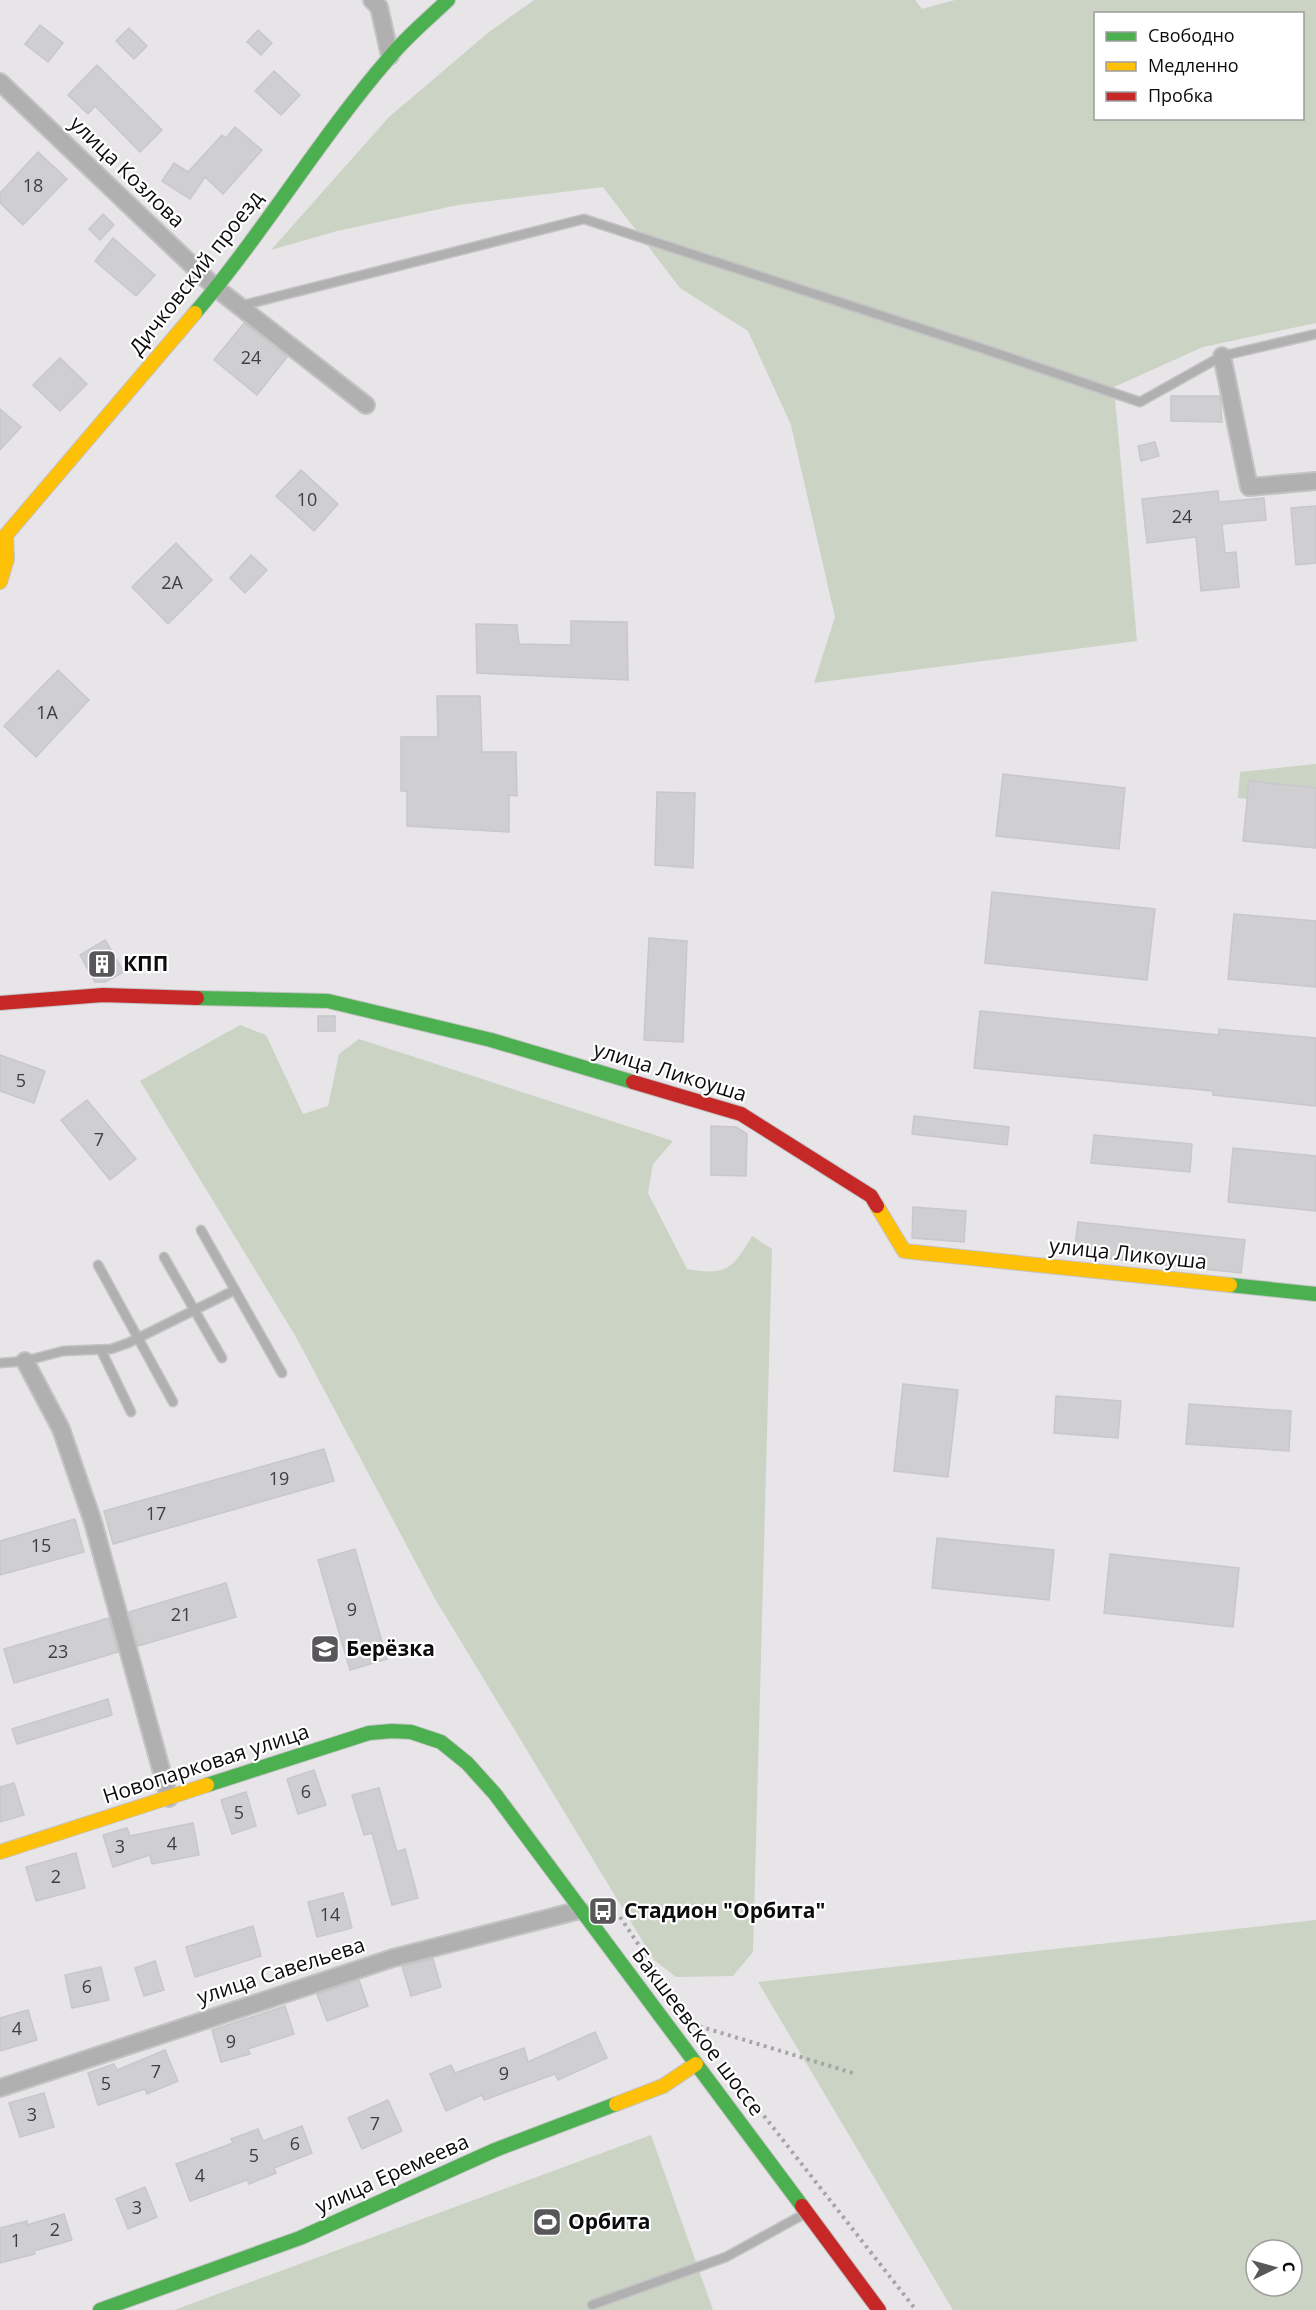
<svg xmlns="http://www.w3.org/2000/svg" width="1316" height="2310" font-family="'Open Sans',sans-serif">
<style>
.green{fill:#cbd3c4;fill-rule:evenodd}
.building{fill:#cfced1;stroke:#c8c7c9;stroke-width:1.5}
.lines{fill:none;stroke-linecap:round;stroke-linejoin:round}
.lane-casing{stroke:#c4c3c4;stroke-width:11}
.street-casing{stroke:#c4c3c4;stroke-width:20}
.fast-casing{stroke:#c4c3c4;stroke-width:16}
.slow-casing{stroke:#c4c3c4;stroke-width:16}
.jam-casing{stroke:#c4c3c4;stroke-width:16}
.path{stroke:#a6a5a6;stroke-width:4;stroke-dasharray:3 4.5;stroke-linecap:butt}
.lane{stroke:#b1b0b1;stroke-width:8}
.street{stroke:#b1b0b1;stroke-width:16}
.fast{stroke:#4caf50;stroke-width:14}
.slow{stroke:#ffc107;stroke-width:14}
.jam{stroke:#c62828;stroke-width:14}
.labels{text-anchor:middle;stroke-width:4.5;stroke-linejoin:round;paint-order:stroke}
.number-label{font-size:18px;fill:#3f3e40}
.street-label{font-size:21px;fill:#0c0b0d;stroke:#fff}
.poi-label{font-size:21px;font-weight:bold;fill:#0c0b0d;stroke:#fff;text-anchor:start}
</style>
<rect width="100%" height="100%" fill="#e7e5e8"/>
<!-- green -->
<g class="green">
<path d="M534,0H915L922,9L955,0H1316V323L1203,347L1114,387L1137,641L814,683L835,617L791,425L748,331L680,288L603,187L458,205L337,231L271,250L389,117L489,32ZM1096,14H1302V118H1096Z"/>
<path d="M1316,764V805L1238,798L1240,772Z"/>
<path d="M240,1025L266,1035L303,1114L328,1106L339,1054L359,1039L673,1141L653,1164L648,1193L687,1269C726,1276 733,1269 752,1236L772,1249L753,1952L733,1976L676,1977L654,1960L434,1597L296,1337L140,1081Z"/>
<path d="M1316,1920V2310H953L758,1982ZM1256,2250H1292V2286H1256Z"/>
<path d="M651,2135L713,2310H174Z"/>
</g>
<!-- building -->
<g class="building">
<path d="M40,25L63,43L48,62L25,44Z"/>
<path d="M129,28L147,46L134,59L116,41Z"/>
<path d="M258,30L272,43L261,55L247,42Z"/>
<path d="M97,65L162,130L140,152L95,106L88,114L68,95Z"/>
<path d="M274,71L300,95L281,115L255,91Z"/>
<path d="M235,127L262,150L223,194L205,177L190,199L162,181L174,163L188,172L222,135L226,138Z"/>
<path d="M38,152L67,179L23,225L0,203V193Z"/>
<path d="M103,214L114,225L100,240L89,229Z"/>
<path d="M113,238L155,275L136,296L95,261Z"/>
<path d="M244,323L287,357L257,395L214,360Z"/>
<path d="M60,358L87,384L60,411L33,385Z"/>
<path d="M1171,396H1220L1222,422L1171,421Z"/>
<path d="M0,409L21,427L0,450Z"/>
<path d="M1155,442L1159,456L1141,461L1138,446Z"/>
<path d="M301,470L338,504L314,531L276,496Z"/>
<path d="M1218,491L1219,502L1264,498L1266,520L1222,524L1225,553L1236,552L1239,587L1201,591L1196,537L1147,543L1142,499Z"/>
<path d="M1316,506V563L1296,565L1291,508Z"/>
<path d="M176,543L212,580L168,624L132,587Z"/>
<path d="M251,555L267,570L245,593L230,578Z"/>
<path d="M571,621L627,622L628,680L477,673L476,624L517,625L519,644L571,645Z"/>
<path d="M58,670L89,700L36,757L4,726Z"/>
<path d="M437,696H480L482,752H516L517,796L509,795V832L407,826V791H401V737H438Z"/>
<path d="M1003,774L1125,788L1119,849L996,836Z"/>
<path d="M1249,781L1316,788V848L1243,841Z"/>
<path d="M657,792L695,793L693,868L655,865Z"/>
<path d="M992,892L1155,909L1147,980L985,963Z"/>
<path d="M1234,914L1316,921V987L1228,979Z"/>
<path d="M649,938L687,941L683,1042L644,1040Z"/>
<path d="M105,940L124,972L105,982H95L80,955Z"/>
<path d="M980,1011L1219,1035V1029L1316,1038V1106L1213,1095V1091L974,1068Z"/>
<rect x="318" y="1016" width="17" height="15"/>
<path d="M0,1055L45,1071L34,1103L0,1091Z"/>
<path d="M87,1100L136,1159L110,1180L61,1120Z"/>
<path d="M914,1116L1009,1127L1007,1145L912,1134Z"/>
<path d="M711,1126L736,1127L747,1134L746,1176L711,1175Z"/>
<path d="M1094,1135L1192,1144L1190,1172L1091,1163Z"/>
<path d="M1233,1148L1316,1156V1211L1228,1202Z"/>
<path d="M913,1207L966,1211L964,1242L912,1238Z"/>
<path d="M1078,1222L1245,1240L1241,1273L1074,1255Z"/>
<path d="M903,1384L958,1390L948,1477L894,1471Z"/>
<path d="M1056,1396L1121,1401L1118,1438L1054,1433Z"/>
<path d="M1189,1404L1291,1411L1289,1451L1186,1444Z"/>
<path d="M324,1449L334,1481L113,1544L104,1511Z"/>
<path d="M75,1519L84,1552L0,1575V1541Z"/>
<path d="M937,1538L1054,1550L1049,1600L932,1588Z"/>
<path d="M355,1549L387,1659L350,1670L318,1560Z"/>
<path d="M1110,1554L1239,1568L1233,1627L1104,1613Z"/>
<path d="M226,1583L236,1617L138,1646L129,1612Z"/>
<path d="M109,1618L118,1652L14,1683L4,1649Z"/>
<path d="M108,1699L112,1715L17,1744L12,1729Z"/>
<path d="M314,1770L326,1805L298,1814L287,1779Z"/>
<path d="M14,1783L24,1815L0,1822V1787Z"/>
<path d="M379,1788L397,1852L405,1849L418,1898L392,1905L372,1833L364,1835L352,1795Z"/>
<path d="M246,1792L256,1826L232,1834L221,1800Z"/>
<path d="M193,1823L199,1855L152,1864L150,1855L113,1867L103,1835L127,1828L130,1836Z"/>
<path d="M76,1853L85,1888L36,1901L26,1867Z"/>
<path d="M343,1893L352,1928L317,1937L308,1902Z"/>
<path d="M253,1926L261,1956L195,1977L186,1947Z"/>
<path d="M433,1959L441,1987L411,1996L402,1966Z"/>
<path d="M155,1961L164,1990L144,1996L135,1968Z"/>
<path d="M101,1967L109,2000L72,2008L65,1975Z"/>
<path d="M359,1980L368,2006L327,2021L317,1994Z"/>
<path d="M285,2006L294,2034L248,2049L250,2054L221,2062L212,2030Z"/>
<path d="M28,2010L37,2040L0,2051V2018Z"/>
<path d="M595,2032L607,2058L558,2080L555,2074L484,2100L482,2095L446,2111L430,2074L451,2065L455,2073L524,2048L528,2062Z"/>
<path d="M165,2050L178,2081L147,2094L145,2089L98,2105L88,2073L114,2064L117,2070Z"/>
<path d="M44,2093L54,2127L20,2137L9,2103Z"/>
<path d="M388,2100L402,2131L362,2149L348,2118Z"/>
<path d="M302,2126L312,2153L274,2168L276,2173L249,2184L247,2180L190,2201L176,2164L233,2143L231,2139L258,2129L263,2141Z"/>
<path d="M145,2187L157,2217L128,2229L116,2199Z"/>
<path d="M64,2214L72,2240L34,2251L35,2254L0,2263V2228L27,2221V2225Z"/>
</g>
<g class="lines">
<!-- lane casing -->
<g class="lane-casing">
<g id="lane">
<path d="M240,306L584,219L984,349L1140,402L1222,356L1316,334"/>
<path d="M201,1230L282,1373"/>
<path d="M164,1257L222,1358"/>
<path d="M98,1265L173,1402"/>
<path d="M101,1350L131,1412"/>
<path d="M0,1363L25,1361L63,1351L111,1349L128,1343L235,1290"/>
<path d="M592,2305L726,2257L806,2213"/>
</g>
</g>
<!-- street casing -->
<g class="street-casing">
<g id="street">
<path d="M372,0L379,7L390,56"/>
<path d="M0,82L216,288L366,405"/>
<path d="M1222,356L1249,487L1316,481"/>
<path d="M25,1361L61,1429L93,1522L169,1798"/>
<path d="M0,2088L393,1958L580,1910"/>
</g>
</g>
<!-- fast casing -->
<g class="fast-casing">
<g id="fast">
<path d="M195,313C264,232 319,139 389,58C406,37 428,19 448,0"/>
<path d="M197,998L328,1001L491,1040L633,1082"/>
<path d="M1230,1285L1316,1294"/>
<path d="M207,1785L369,1733L392,1731L411,1732L441,1742L467,1763L495,1794L802,2206"/>
<path d="M100,2310L300,2238L495,2150L616,2104"/>
</g>
</g>
<!-- slow casing -->
<g class="slow-casing">
<g id="slow">
<path d="M0,582L7,559L6,535L195,313"/>
<path d="M877,1206L904,1251L1230,1285"/>
<path d="M0,1852L207,1785"/>
<path d="M616,2104L663,2086L696,2064"/>
</g>
</g>
<!-- jam casing -->
<g class="jam-casing">
<g id="jam">
<path d="M0,1003L103,995L197,998"/>
<path d="M633,1082L741,1114L871,1196L877,1206"/>
<path d="M802,2206L879,2310"/>
</g>
</g>
<!-- path -->
<g class="path">
<path d="M620,1917L666,1986"/>
<path d="M692,2024L853,2073"/>
<path d="M750,2098L916,2310"/>
</g>
<!-- lane -->
<use href="#lane" class="lane"/>
<!-- street -->
<use href="#street" class="street"/>
<!-- fast -->
<use href="#fast" class="fast"/>
<!-- slow -->
<use href="#slow" class="slow"/>
<!-- jam -->
<use href="#jam" class="jam"/>
</g>
<!-- icons -->
<defs>
<g id="building-square" transform="scale(1.5)"><rect x="-9" y="-9" width="18" height="18" rx="4" fill="#59575a" stroke="#fff"/><path d="M-4-6H4V6H1V3H-1V6H-4ZM-2.5-4.3h1.7v1.8h-1.7ZM.8-4.3h1.7v1.8H.8ZM-2.5-1h1.7V.8h-1.7ZM.8-1h1.7V.8H.8Z" fill="#fff"/></g>
<g id="school-square" transform="scale(1.5)"><rect x="-9" y="-9" width="18" height="18" rx="4" fill="#59575a" stroke="#fff"/><path d="M0-5L7-2L0 1L-7-2ZM-4 1L0 2.5L4 1V4Q0 6-4 4Z" fill="#fff"/></g>
<g id="bus-square" transform="scale(1.5)"><rect x="-9" y="-9" width="18" height="18" rx="4" fill="#59575a" stroke="#fff"/><path d="M-5-6H5V4H4V6H2V4H-2V6H-4V4H-5ZM-3.5-4V0h7V-4ZM-3.5 1.2v1.5H-2V1.2ZM2 1.2v1.5H3.5V1.2Z" fill="#fff"/></g>
<g id="stadium-square" transform="scale(1.5)"><rect x="-9" y="-9" width="18" height="18" rx="4" fill="#59575a" stroke="#fff"/><path d="M0-5a6.5 5 0 1 0 0 10a6.5 5 0 1 0 0-10ZM-3.5-1.8h7v3.6h-7Z" fill="#fff"/></g>
</defs>
<g fill-rule="evenodd">
<use href="#building-square" x="102" y="964"/>
<use href="#school-square" x="325" y="1649"/>
<use href="#bus-square" x="603" y="1911"/>
<use href="#stadium-square" x="547" y="2222"/>
</g>
<g class="labels">
<!-- number labels -->
<g class="number-label">
<text x="33" y="192">18</text>
<text x="251" y="364">24</text>
<text x="307" y="506">10</text>
<text x="1182" y="523">24</text>
<text x="172" y="589">2А</text>
<text x="47" y="719">1А</text>
<text x="21" y="1087">5</text>
<text x="99" y="1146">7</text>
<text x="279" y="1485">19</text>
<text x="156" y="1520">17</text>
<text x="41" y="1552">15</text>
<text x="352" y="1616">9</text>
<text x="181" y="1621">21</text>
<text x="58" y="1658">23</text>
<text x="306" y="1798">6</text>
<text x="239" y="1819">5</text>
<text x="172" y="1850">4</text>
<text x="120" y="1853">3</text>
<text x="56" y="1883">2</text>
<text x="330" y="1921">14</text>
<text x="87" y="1993">6</text>
<text x="17" y="2035">4</text>
<text x="231" y="2048">9</text>
<text x="156" y="2078">7</text>
<text x="504" y="2080">9</text>
<text x="106" y="2090">5</text>
<text x="32" y="2121">3</text>
<text x="375" y="2130">7</text>
<text x="295" y="2150">6</text>
<text x="254" y="2162">5</text>
<text x="200" y="2182">4</text>
<text x="137" y="2214">3</text>
<text x="55" y="2236">2</text>
<text x="16" y="2247">1</text>
</g>
<!-- street labels -->
<g class="street-label">
<text transform="translate(127 172) rotate(44)" y="7">улица Козлова</text>
<text transform="translate(196 273) rotate(-52)" y="7">Дичковский проезд</text>
<text transform="translate(670 1072) rotate(17)" y="7">улица Ликоуша</text>
<text transform="translate(1128 1254) rotate(6)" y="7">улица Ликоуша</text>
<text transform="translate(206 1764) rotate(-18)" y="7">Новопарковая улица</text>
<text transform="translate(281 1971) rotate(-18)" y="7">улица Савельева</text>
<text transform="translate(698 2032) rotate(53)" y="7">Бакшеевское шоссе</text>
<text transform="translate(392 2174) rotate(-24)" y="7">улица Еремеева</text>
</g>
<!-- poi labels -->
<g class="poi-label">
<text x="123" y="971">КПП</text>
<text x="346" y="1656">Берёзка</text>
<text x="624" y="1918">Стадион "Орбита"</text>
<text x="568" y="2229">Орбита</text>
</g>
</g>
<!-- legend -->
<rect x="1094" y="12" width="210" height="108" fill="#ffffff" stroke="#9e9d9e" stroke-width="1.5"/>
<rect x="1106" y="32" width="30" height="9" fill="#4caf50" stroke="#9e9d9e" stroke-width="1.5"/>
<text x="1148" y="42" font-size="18" fill="#0c0b0d">Свободно</text>
<rect x="1106" y="62" width="30" height="9" fill="#ffc107" stroke="#9e9d9e" stroke-width="1.5"/>
<text x="1148" y="72" font-size="18" fill="#0c0b0d">Медленно</text>
<rect x="1106" y="92" width="30" height="9" fill="#c62828" stroke="#9e9d9e" stroke-width="1.5"/>
<text x="1148" y="102" font-size="18" fill="#0c0b0d">Пробка</text>
<!-- north arrow -->
<g transform="translate(1274 2268) rotate(85)"><circle r="28" fill="#ffffff" stroke="#9e9d9e" stroke-width="1.5"/>
<path d="M0-4.5L10 22L0 15L-10 22Z" fill="#59575a"/>
<text y="-9" font-size="16" font-weight="bold" text-anchor="middle" fill="#0c0b0d">С</text>
</g>
</svg>
